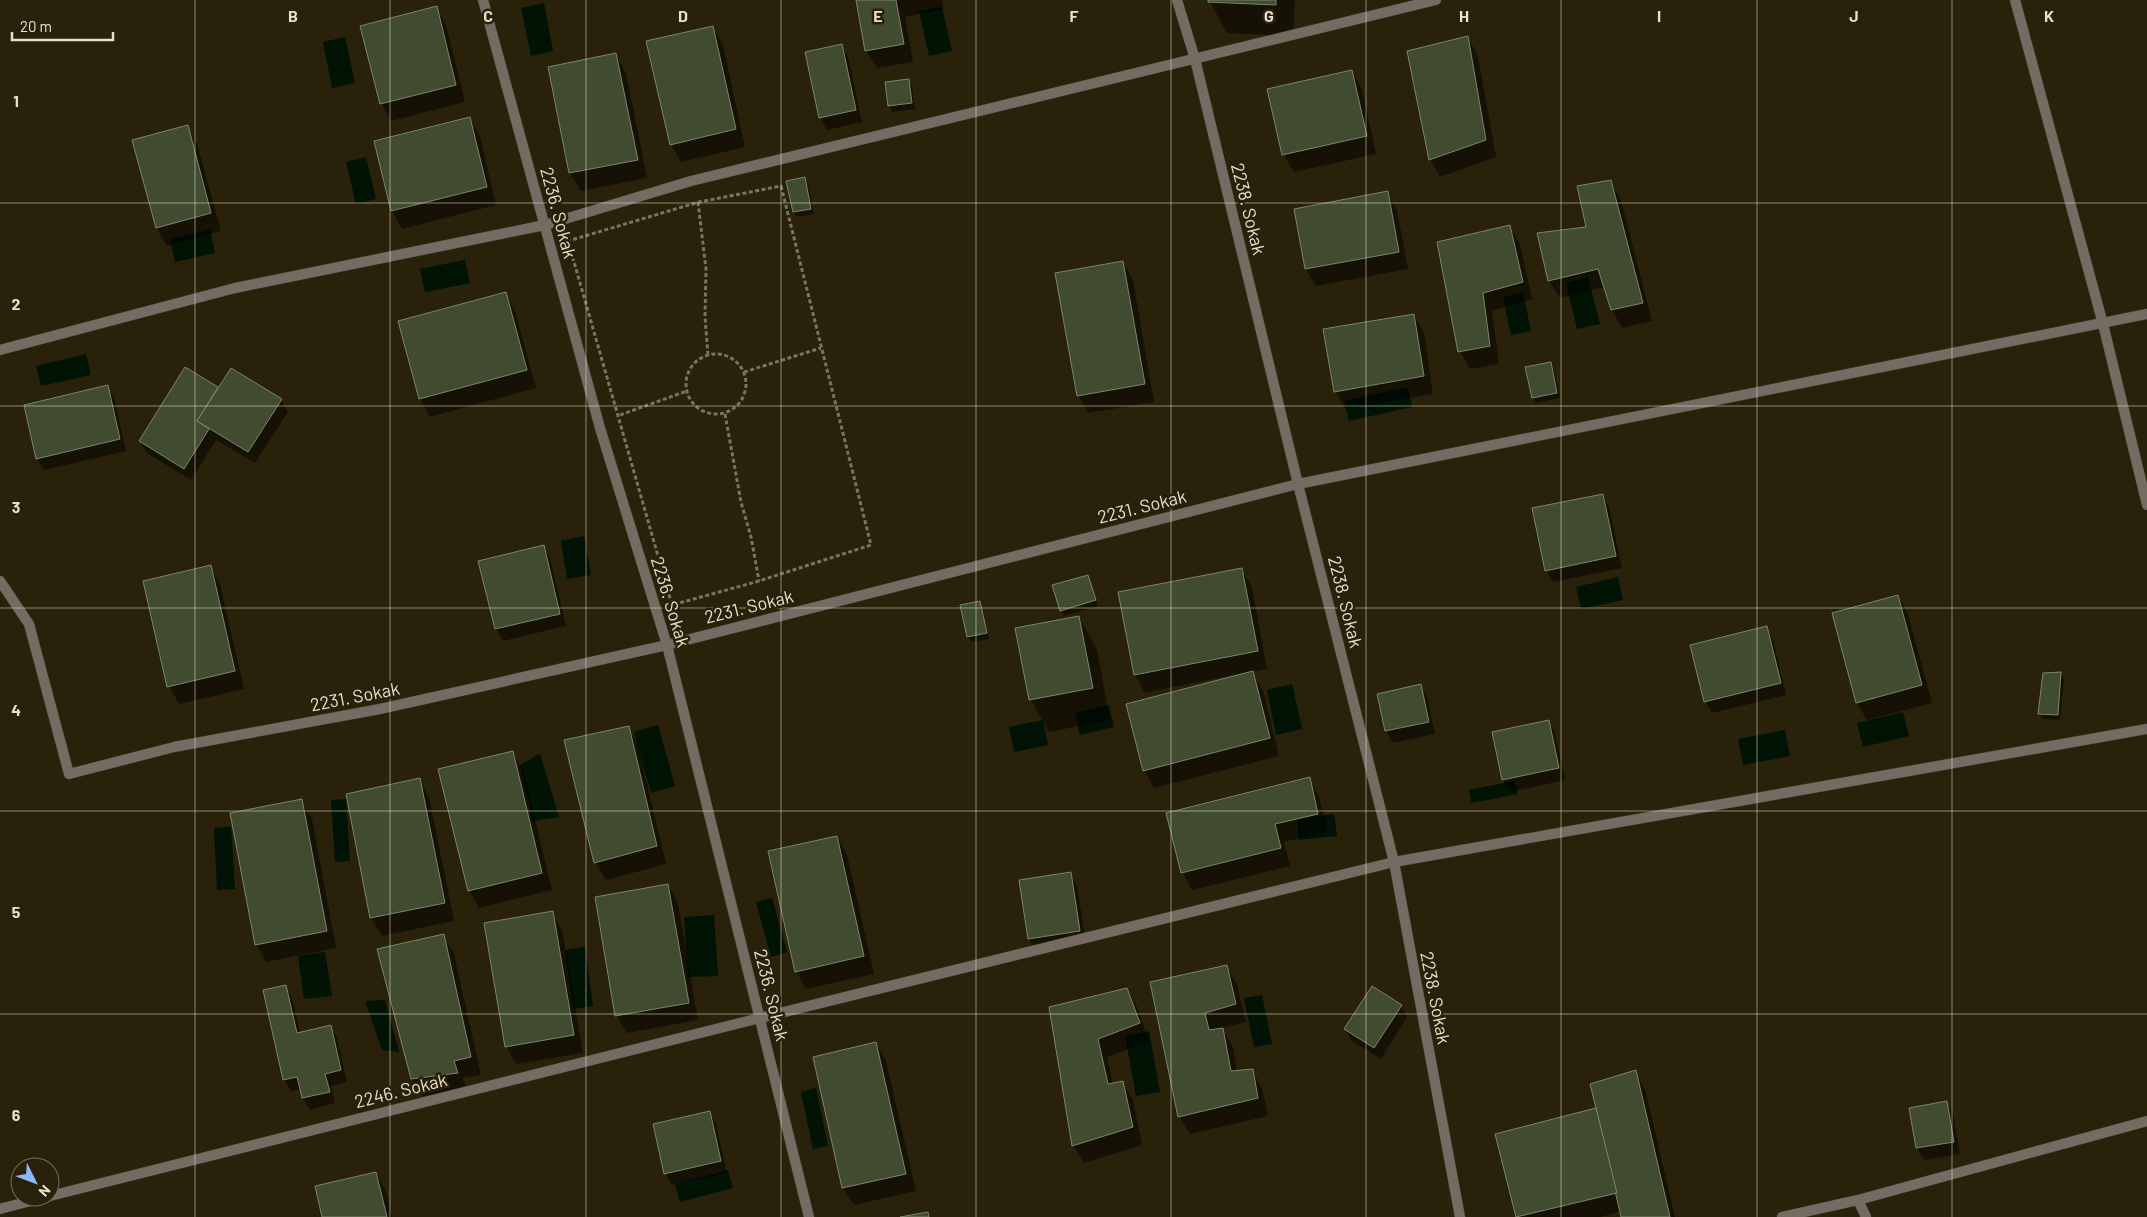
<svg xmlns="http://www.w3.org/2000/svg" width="2147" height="1217" font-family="Barlow,sans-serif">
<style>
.water{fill:#001305}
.shadow{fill:#0007}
.building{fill:#414b2f;stroke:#7c866c}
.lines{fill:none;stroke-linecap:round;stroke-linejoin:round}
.minor-casing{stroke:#433c25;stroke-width:11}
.path{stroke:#7a735f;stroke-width:3;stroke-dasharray:4 2.5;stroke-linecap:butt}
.minor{stroke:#766b63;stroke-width:10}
.grid{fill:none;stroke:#e5e0d2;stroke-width:1;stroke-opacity:0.55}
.labels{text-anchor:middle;stroke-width:5;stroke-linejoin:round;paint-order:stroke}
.street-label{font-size:18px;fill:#e5e0d2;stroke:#292109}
.grid-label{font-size:16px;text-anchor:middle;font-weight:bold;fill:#e5e0d2;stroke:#292109;stroke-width:5;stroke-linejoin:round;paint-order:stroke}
</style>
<rect width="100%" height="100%" fill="#292109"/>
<!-- water -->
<g class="water">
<path d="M544,3L553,51L531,56L521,8Z"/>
<path d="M942,7L952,51L929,56L919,11Z"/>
<path d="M345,37L355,83L332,88L323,42Z"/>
<path d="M366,157L376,199L356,204L346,162Z"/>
<path d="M210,230L215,253L175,262L170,239Z"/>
<path d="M465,260L470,283L425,292L420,269Z"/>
<path d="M1588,277L1600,324L1577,329L1566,283Z"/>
<path d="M1523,292L1531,331L1511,335L1503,297Z"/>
<path d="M86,354L91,375L41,386L36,366Z"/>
<path d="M1408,387L1412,407L1349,421L1344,401Z"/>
<path d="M584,536L591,575L567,579L561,541Z"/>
<path d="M1618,577L1623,600L1581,609L1576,587Z"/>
<path d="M1292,684L1302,729L1276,735L1267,690Z"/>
<path d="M1109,705L1114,727L1080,735L1075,713Z"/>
<path d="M1903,712L1909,736L1863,747L1857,723Z"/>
<path d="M1043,720L1048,745L1014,752L1009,727Z"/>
<path d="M658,725L675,786L651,793L634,732Z"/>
<path d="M1785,730L1790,756L1743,765L1738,739Z"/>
<path d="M540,754L559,817L533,821L520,765Z"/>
<path d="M1514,781L1518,794L1471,803L1469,790Z"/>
<path d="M346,799L350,861L335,862L331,800Z"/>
<path d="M1334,814L1337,836L1299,840L1297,819Z"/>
<path d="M231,827L235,889L217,890L214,828Z"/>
<path d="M772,898L787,952L771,957L756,902Z"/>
<path d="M714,915L718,976L688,977L684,917Z"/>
<path d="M585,947L593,1006L573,1009L565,950Z"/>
<path d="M325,952L332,996L304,999L298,956Z"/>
<path d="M1262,995L1272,1044L1254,1047L1244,998Z"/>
<path d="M385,1000L399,1052L382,1050L365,1001Z"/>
<path d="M1149,1031L1160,1092L1136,1096L1125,1036Z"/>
<path d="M816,1088L828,1146L813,1149L801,1092Z"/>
<path d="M728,1170L733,1188L680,1202L675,1184Z"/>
</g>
<!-- shadow -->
<g class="shadow">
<path d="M858,0H942L943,9L905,17L913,62L877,68L866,51Z"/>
<path d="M1209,0H1295L1293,36L1227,33Z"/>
<path d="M436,7L446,25L465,102L391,121L381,103Z"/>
<path d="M712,27L723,45L745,147L681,162L671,144Z"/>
<path d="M1468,38L1478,56L1496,157L1440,177L1430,159Z"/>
<path d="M841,45L848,57L862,122L827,130L820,118L806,53Z"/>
<path d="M616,55L626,73L647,178L581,191L570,173L550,68Z"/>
<path d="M1352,71L1362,89L1376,154L1294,172L1284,155L1269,90Z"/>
<path d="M909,80L912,86L915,109L892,112L889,106L886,83Z"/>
<path d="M469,118L480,136L496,205L402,229L392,211L375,142Z"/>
<path d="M187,127L197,144L221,231L167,246L157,228L134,141Z"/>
<path d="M804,178L808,184L814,214L797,217L794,212Z"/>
<path d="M1610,182L1621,200L1652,321L1622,328L1612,310L1605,287L1560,298L1549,281L1538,234L1588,228Z"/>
<path d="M1387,193L1397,210L1408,269L1316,286L1306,269Z"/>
<path d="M1510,226L1520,244L1532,299L1492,311L1499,364L1470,369L1460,351Z"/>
<path d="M1123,262L1133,280L1154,402L1088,413L1078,395Z"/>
<path d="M505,293L515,311L536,388L430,417L420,399L399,322Z"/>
<path d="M1414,315L1424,333L1433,394L1345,409L1335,391Z"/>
<path d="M1551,363L1554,369L1560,398L1536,403L1533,398Z"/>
<path d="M186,368L219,389L281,400L288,412L255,463L216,440L191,480L147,453L140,441Z"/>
<path d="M107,387L114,398L126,451L44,470L37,458Z"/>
<path d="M1602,495L1609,507L1622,568L1553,582L1546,570Z"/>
<path d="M543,546L550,558L566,626L503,641L496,629L480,562Z"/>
<path d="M210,567L220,584L244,689L179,704L169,686Z"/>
<path d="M1241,569L1252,587L1267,669L1252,672L1263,691L1279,756L1154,788L1144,770L1238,677V674L1145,693L1135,675L1120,593Z"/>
<path d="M1088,576L1098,606L1064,616L1054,586Z"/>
<path d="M1898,596L1908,614L1932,703L1867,720L1857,703Z"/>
<path d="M979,602L982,608L989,639L972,642L968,637L962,606Z"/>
<path d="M1079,617L1097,649L1110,720L1049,732L1031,700L1017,629Z"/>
<path d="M1766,627L1773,639L1786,695L1712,713L1705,701Z"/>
<path d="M2061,673L2064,679L2060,720L2043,719L2039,713Z"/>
<path d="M1420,686L1427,697L1435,734L1393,743L1386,731L1378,695Z"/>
<path d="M1548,721L1555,733L1565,780L1510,792L1503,780L1493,733Z"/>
<path d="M628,727L638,745L666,864L606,880L595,862Z"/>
<path d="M512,752L523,770L552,890L479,908L469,890Z"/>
<path d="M1309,779L1319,797L1328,831L1284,842L1290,866L1192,890L1182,872Z"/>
<path d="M419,780L429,797L454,921L382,936L371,918L347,795Z"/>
<path d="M301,801L312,819L336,948L266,962L256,944Z"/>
<path d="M837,837L847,855L874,974L806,989L796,971Z"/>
<path d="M1070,874L1077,886L1086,943L1036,951L1029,939L1020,881Z"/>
<path d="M668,885L678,903L698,1020L627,1033L616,1015Z"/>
<path d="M552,913L562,930L583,1053L516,1064L506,1046Z"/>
<path d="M443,936L454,954L481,1075L463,1078L467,1091L423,1096L412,1078Z"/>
<path d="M1226,967L1237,985L1246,1022L1222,1028L1233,1047L1237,1072L1252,1070L1262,1088L1268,1116L1190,1134L1179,1116L1151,983Z"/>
<path d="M285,986L292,998L300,1033L330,1026L337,1038L347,1082L331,1086L335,1103L310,1110L303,1098L301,1089L291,1091L284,1079Z"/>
<path d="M1127,989L1137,1007L1149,1041L1107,1057L1113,1085L1123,1083L1133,1100L1142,1145L1084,1163L1073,1145L1051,1008Z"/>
<path d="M1401,1006L1407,1017L1381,1059L1352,1041L1345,1029Z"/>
<path d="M876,1044L886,1061L916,1191L854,1205L843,1188Z"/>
<path d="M1635,1072L1645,1089L1675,1217H1623L1622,1211L1600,1217H1517L1496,1134L1597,1109Z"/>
<path d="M1947,1103L1953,1114L1960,1154L1924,1160L1917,1148L1910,1109Z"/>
<path d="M709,1112L716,1124L727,1173L672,1185L665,1173Z"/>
<path d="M376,1173L386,1191L392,1217H323Z"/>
</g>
<!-- building -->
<g class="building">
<path d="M856,0H896L904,44L865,51Z"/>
<path d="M1208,0H1276V5L1208,2Z"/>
<path d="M437,6L456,85L380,104L360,26Z"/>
<path d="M713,26L736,129L670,145L646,41Z"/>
<path d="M1468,36L1486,140L1429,160L1407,51Z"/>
<path d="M842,44L856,110L819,118L805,52Z"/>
<path d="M616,53L638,160L569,173L548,67Z"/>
<path d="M1352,70L1367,136L1282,155L1267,89Z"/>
<path d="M909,79L912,103L888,106L885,82Z"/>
<path d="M470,117L487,187L391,211L374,141Z"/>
<path d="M188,125L211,213L156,228L132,140Z"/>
<path d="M805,177L811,209L793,212L786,181Z"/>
<path d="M1611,180L1643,303L1611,310L1598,269L1548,281L1537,233L1586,227L1577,186Z"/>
<path d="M1388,191L1399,252L1305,269L1294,209Z"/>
<path d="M1510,225L1523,282L1483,293L1490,346L1458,352L1437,242Z"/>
<path d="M1123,261L1145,384L1077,396L1055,273Z"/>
<path d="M506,292L527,370L419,399L398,321Z"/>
<path d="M1414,314L1424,376L1334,392L1323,329Z"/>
<path d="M1551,362L1557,393L1532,398L1525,367Z"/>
<path d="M185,367L218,387L197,421L209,429L184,469L139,441Z"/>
<path d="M231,368L282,399L248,452L197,421Z"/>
<path d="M108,385L120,439L36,459L24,405Z"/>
<path d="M1603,494L1616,556L1545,571L1532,508Z"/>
<path d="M544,545L560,614L495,629L478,561Z"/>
<path d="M211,565L235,671L167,687L143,581Z"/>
<path d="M1242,568L1258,651L1134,675L1118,592Z"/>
<path d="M1088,575L1096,600L1060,611L1052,585Z"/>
<path d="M1898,595L1922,685L1856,703L1832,613Z"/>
<path d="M980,601L987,633L967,637L960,605Z"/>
<path d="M1079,616L1093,688L1029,700L1015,628Z"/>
<path d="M1767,626L1781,683L1704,702L1690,645Z"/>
<path d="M1253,671L1270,738L1143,771L1126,704Z"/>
<path d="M2061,672L2058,715L2038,714L2043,673Z"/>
<path d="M1421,684L1429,722L1385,731L1377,694Z"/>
<path d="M1549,720L1559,768L1502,780L1492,732Z"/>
<path d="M629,726L657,846L594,863L564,740Z"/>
<path d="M513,751L542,873L468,891L438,769Z"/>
<path d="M1310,777L1318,814L1275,824L1281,848L1181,873L1166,813Z"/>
<path d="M420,778L445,903L370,918L346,794Z"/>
<path d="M302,799L327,931L255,945L230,813Z"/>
<path d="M837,836L864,956L795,972L768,851Z"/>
<path d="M1071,872L1080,931L1028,939L1019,880Z"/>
<path d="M668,884L689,1003L615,1016L595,897Z"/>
<path d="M553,911L574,1035L505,1047L484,923Z"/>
<path d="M444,934L471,1057L454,1061L458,1073L411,1079L377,949Z"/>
<path d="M1227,965L1236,1004L1205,1013L1209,1030L1223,1028L1231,1071L1253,1069L1258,1098L1178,1117L1150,982Z"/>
<path d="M286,985L297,1033L331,1025L341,1070L325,1074L330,1092L302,1098L297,1077L283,1080L263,990Z"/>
<path d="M1372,986L1402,1005L1374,1048L1344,1029Z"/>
<path d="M1127,988L1140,1023L1098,1039L1108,1084L1123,1081L1133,1127L1072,1146L1049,1007Z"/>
<path d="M876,1042L906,1174L842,1188L813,1057Z"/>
<path d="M1636,1070L1670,1217H1621L1596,1108L1590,1084Z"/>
<path d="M1947,1101L1954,1142L1916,1148L1909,1108Z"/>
<path d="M1596,1108L1617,1193L1516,1217L1495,1134Z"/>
<path d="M710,1111L721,1161L664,1174L653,1124Z"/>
<path d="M376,1172L387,1217H322L315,1186Z"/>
<path d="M928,1212L929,1217H900Z"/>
</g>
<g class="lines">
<!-- minor casing -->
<g class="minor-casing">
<g id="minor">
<path d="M483,0L600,428L667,645L809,1217"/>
<path d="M1177,0L1195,59L1298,484L1394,862L1460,1217"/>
<path d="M2015,0L2103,324L2147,505"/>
<path d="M0,350L235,288L545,225L691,181L1436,0"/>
<path d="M0,581L29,624L69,774L174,747L380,709L667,645L1298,484L2147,314"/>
<path d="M50,1196L760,1018L1394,862L2147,729"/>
<path d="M1858,1200L2147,1121"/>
<path d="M0,1209L46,1197"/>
<path d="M1782,1217L1858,1200L1866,1217"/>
</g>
</g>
<!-- path -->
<g class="path">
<path d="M781,186L871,545L759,581L672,605L568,241L699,202Z"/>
<path d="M698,202L706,269L705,317L708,355"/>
<circle cx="716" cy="384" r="30"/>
<path d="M744,372L821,348"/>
<path d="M725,414L741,502L751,537L759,581"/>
<path d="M620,415L687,391"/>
</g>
<!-- minor -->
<use href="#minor" class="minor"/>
</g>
<!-- grid -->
<path class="grid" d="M195,0V1217M390,0V1217M586,0V1217M781,0V1217M976,0V1217M1171,0V1217M1366,0V1217M1561,0V1217M1757,0V1217M1952,0V1217M0,203H2147M0,406H2147M0,608H2147M0,811H2147M0,1014H2147"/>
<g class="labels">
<!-- street labels -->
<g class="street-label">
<text transform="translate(1248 209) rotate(76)" y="6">2238. Sokak</text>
<text transform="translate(558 213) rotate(75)" y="6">2236. Sokak</text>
<text transform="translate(1142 507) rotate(-14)" y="6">2231. Sokak</text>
<text transform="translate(670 602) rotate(73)" y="6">2236. Sokak</text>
<text transform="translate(1345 602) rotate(76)" y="6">2238. Sokak</text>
<text transform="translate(749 607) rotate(-14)" y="6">2231. Sokak</text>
<text transform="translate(355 697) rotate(-11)" y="6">2231. Sokak</text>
<text transform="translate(771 995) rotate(76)" y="6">2236. Sokak</text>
<text transform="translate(1435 998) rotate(79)" y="6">2238. Sokak</text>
<text transform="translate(401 1091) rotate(-14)" y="6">2246. Sokak</text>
</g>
</g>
<g class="grid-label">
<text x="293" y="22">B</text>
<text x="488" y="22">C</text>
<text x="683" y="22">D</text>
<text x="878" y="22">E</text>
<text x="1074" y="22">F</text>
<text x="1269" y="22">G</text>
<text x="1464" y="22">H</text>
<text x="1659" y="22">I</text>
<text x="1854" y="22">J</text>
<text x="2049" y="22">K</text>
<text x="16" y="107">1</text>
<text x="16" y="310">2</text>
<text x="16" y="513">3</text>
<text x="16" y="716">4</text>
<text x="16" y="918">5</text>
<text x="16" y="1121">6</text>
</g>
<!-- north arrow -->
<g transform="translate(35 1182) rotate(132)"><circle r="24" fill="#292109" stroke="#746d59"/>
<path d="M0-4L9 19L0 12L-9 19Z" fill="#88bafc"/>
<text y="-8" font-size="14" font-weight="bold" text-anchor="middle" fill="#e5e0d2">N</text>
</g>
<!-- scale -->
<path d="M12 32v8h101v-8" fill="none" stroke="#e5e0d2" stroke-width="2.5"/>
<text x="20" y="32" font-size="15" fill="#e5e0d2" stroke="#292109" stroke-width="4" paint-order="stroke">20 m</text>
</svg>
